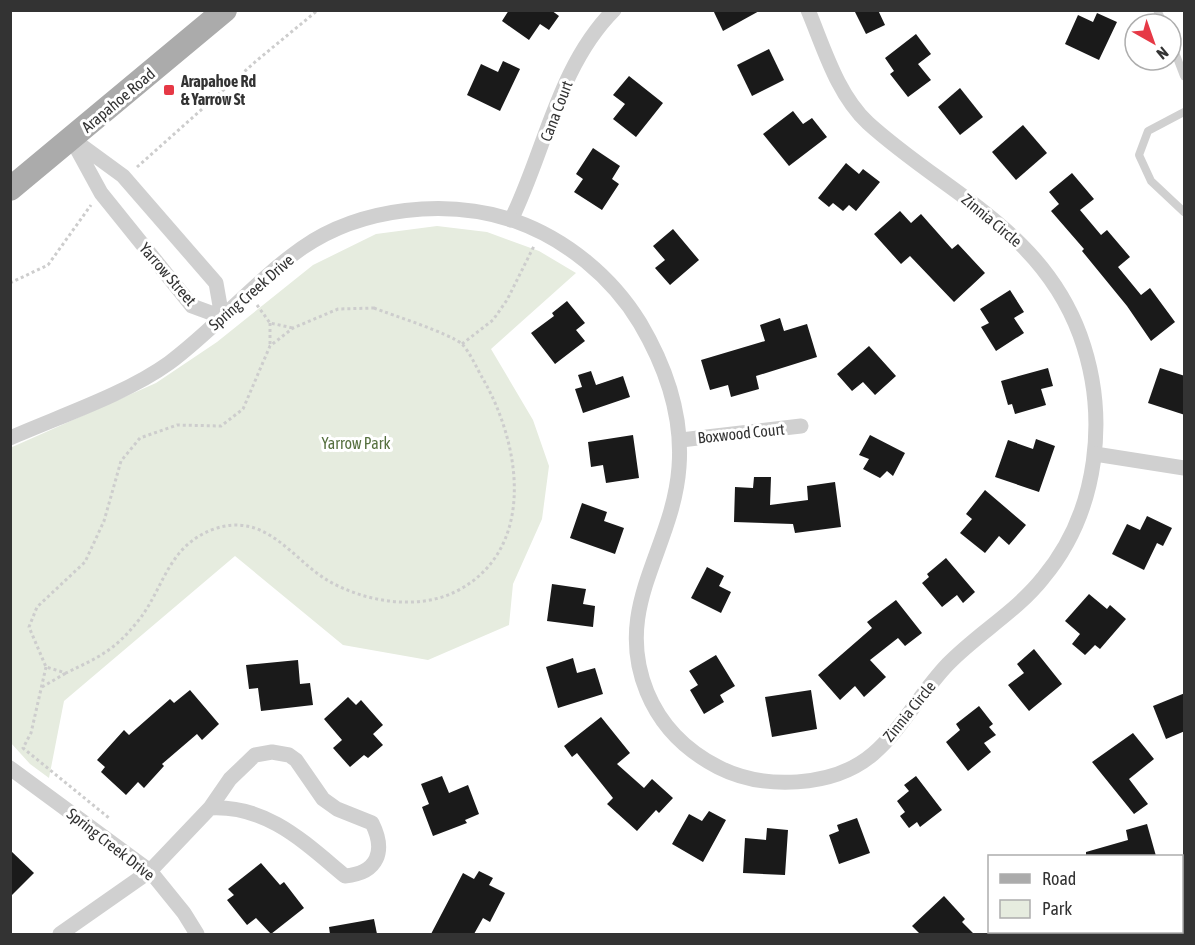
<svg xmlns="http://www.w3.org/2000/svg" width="1195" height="945" font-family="'Asap Condensed',sans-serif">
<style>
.green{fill:#e6ecdf}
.building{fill:#1a1a1a}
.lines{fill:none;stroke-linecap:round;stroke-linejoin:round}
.path{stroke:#cdcdcd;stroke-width:3;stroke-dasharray:3 3;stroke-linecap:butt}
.service{stroke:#d0d0d0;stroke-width:8}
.minor{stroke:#d0d0d0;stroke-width:15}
.primary{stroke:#ababab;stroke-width:24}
.poi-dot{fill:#e63946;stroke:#fff;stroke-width:2}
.labels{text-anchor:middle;stroke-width:6;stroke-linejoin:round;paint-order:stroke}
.poi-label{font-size:16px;font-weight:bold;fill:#333;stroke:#fff;text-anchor:start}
.street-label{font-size:16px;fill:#333;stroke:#fff}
.park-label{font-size:16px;fill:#56703f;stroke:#fff}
</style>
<rect width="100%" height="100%" fill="#fff"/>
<!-- green -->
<path class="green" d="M437,226L487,232L539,251L576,273L491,349L533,420L549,466L542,519L513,584L509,625L428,660L343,645L235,556L64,701L49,778L30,764L11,743L10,448L156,383L217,342L313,265L376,234Z"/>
<!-- building -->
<g class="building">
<path d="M509,10H551L559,16L549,30L540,24L529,40L502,21Z"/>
<path d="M713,10H761L723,31Z"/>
<path d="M854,10H878L885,25L866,34Z"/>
<path d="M1097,13L1117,22L1099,60L1065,44L1078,15L1093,22Z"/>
<path d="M916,34L931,54L918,64L931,80L908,97L890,74L894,71L885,58Z"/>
<path d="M769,49L784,80L752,96L737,65Z"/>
<path d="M503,61L520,69L500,111L467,95L481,64L498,72Z"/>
<path d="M629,76L663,103L636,137L613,119L625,104L613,95Z"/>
<path d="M960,88L983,117L960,135L938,107Z"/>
<path d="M793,111L803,124L812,118L827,137L789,166L763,134Z"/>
<path d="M1023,125L1047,153L1016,180L992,152Z"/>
<path d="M593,148L620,166L612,179L619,184L602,210L574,192L583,179L576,174Z"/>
<path d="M846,163L859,174L863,169L880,182L856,211L849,205L843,211L833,203L829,207L818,198Z"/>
<path d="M1072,173L1094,199L1080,210L1101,235L1107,230L1130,257L1118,267L1141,295L1150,288L1175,322L1151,341L1127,306L1082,251L1084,249L1051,211L1059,204L1049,192Z"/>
<path d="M900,211L911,223L921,214L952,249L958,244L985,273L954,302L910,256L901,264L874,234Z"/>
<path d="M673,229L699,260L670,285L655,268L665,260L653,246Z"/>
<path d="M1010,290L1024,312L1014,318L1024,333L996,351L981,327L989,323L980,309Z"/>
<path d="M567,301L585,323L576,330L585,341L555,364L531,333L554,316L552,313Z"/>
<path d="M780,318L784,331L807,324L817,357L756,376L759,389L731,397L728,385L710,390L701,360L765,341L760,325Z"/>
<path d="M869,346L896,376L875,395L863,382L852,391L837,374Z"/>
<path d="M1048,368L1053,386L1041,389L1046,405L1015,414L1012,404L1008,405L1001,381Z"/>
<path d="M1160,368L1185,376V415L1148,403Z"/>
<path d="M591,371L596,385L623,376L630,397L583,413L575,389L582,387L578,375Z"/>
<path d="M633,435L639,478L606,483L603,465L591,467L588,442Z"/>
<path d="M870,435L905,453L893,476L887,471L880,478L863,469L869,459L859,455Z"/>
<path d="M1036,439L1055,446L1039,492L995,477L1008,440L1033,449Z"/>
<path d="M754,477H771L770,505L808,500L807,486L835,482L841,527L795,533L793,524L734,522L735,487L753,488Z"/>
<path d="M985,490L1026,525L1009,545L999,536L985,553L960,533L972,519L966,514Z"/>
<path d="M582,503L607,512L604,521L624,528L615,554L570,538Z"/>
<path d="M1147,516L1172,528L1163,546L1157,543L1144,570L1112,554L1127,524L1140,530Z"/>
<path d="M946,558L975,592L963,603L957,595L942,607L922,583L929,577L927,574Z"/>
<path d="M707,567L724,576L719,586L731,592L721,613L691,598Z"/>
<path d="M552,584L586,589L583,604L595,606L593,627L547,621Z"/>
<path d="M1089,594L1107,609L1110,605L1126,619L1100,649L1095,645L1085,655L1072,644L1080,634L1065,621Z"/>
<path d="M896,600L922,633L905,646L898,638L870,660L886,677L864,697L855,686L840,700L818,675L872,628L867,622Z"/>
<path d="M1034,649L1062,684L1029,711L1008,685L1024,673L1017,664Z"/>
<path d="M716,655L735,686L720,695L724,702L704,714L690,690L698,685L689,671Z"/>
<path d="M573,658L577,673L595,668L603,694L558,708L546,667Z"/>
<path d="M298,660L300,684L310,683L313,705L261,711L258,688L249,689L246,665Z"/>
<path d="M190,690L219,724L202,740L197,734L162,764L164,766L144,788L138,782L126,795L101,772L105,767L97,760L124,730L129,735L170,699L174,703Z"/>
<path d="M811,690L817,729L772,737L765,697Z"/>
<path d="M1185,693V731L1166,739L1153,706Z"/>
<path d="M348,697L356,705L361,700L383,725L373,734L383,745L368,758L364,755L350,767L333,748L342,740L324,719Z"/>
<path d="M979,706L993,724L989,727L996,735L984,743L991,752L968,771L946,742L960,730L956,724Z"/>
<path d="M601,717L630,753L617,764L644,788L652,779L673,798L659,813L656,810L637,831L607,804L613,798L577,753L572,757L564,746Z"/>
<path d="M1133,733L1154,759L1129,779L1148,804L1134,814L1092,762Z"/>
<path d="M442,776L449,793L468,785L479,814L465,820L467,823L433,836L422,807L429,804L421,784Z"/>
<path d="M916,776L942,810L920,827L917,822L909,828L900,816L905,812L897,801L909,791L904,785Z"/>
<path d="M709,811L726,820L703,862L672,844L689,814L702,821Z"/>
<path d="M857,818L870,853L839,864L829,835L839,831L837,825Z"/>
<path d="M1147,824L1156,856H1086V852L1128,840L1126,830Z"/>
<path d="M767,828L788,830L785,875L743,873L745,838L766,840Z"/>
<path d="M10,850L34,873L10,897Z"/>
<path d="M261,863L280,885L284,882L304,908L271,934L256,918L247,925L227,900L234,895L228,889Z"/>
<path d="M479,871L493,878L489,885L505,893L490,922L483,918L474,934H431L463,873L474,879Z"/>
<path d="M944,896L965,919L962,922L974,934H920L912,926Z"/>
<path d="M374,919L377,934H330L329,927Z"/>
</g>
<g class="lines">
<!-- path -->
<g class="path">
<path d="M137,167L255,62L318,10"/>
<path d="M10,283L48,265L91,205"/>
<path d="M257,305L270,323L293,328"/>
<path d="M374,308C392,315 449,333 462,344C470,352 477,369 483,379C521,445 537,549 457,591C418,611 364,602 327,580C292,559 266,511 214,529C167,546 164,589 138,621C114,651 99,657 66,673L46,667L29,627L37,607L85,562L104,521L121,461L140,438L177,425L221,426L243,409L270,346L293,328L338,309Z"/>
<path d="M270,323V345"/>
<path d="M462,344L493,320L507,300L534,246"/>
<path d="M46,667L31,733L23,748L109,818"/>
<path d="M42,687L66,673"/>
</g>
<!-- service -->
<g class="service">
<path d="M1157,10L1164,24"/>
<path d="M1171,42L1184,76"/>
<path d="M1184,112L1148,131L1139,155L1151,181L1184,212"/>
</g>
<!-- minor -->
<g class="minor">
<path d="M71,138L123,176L216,283L222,317L192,306L101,193Z"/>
<path d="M511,220C545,151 558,66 614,10"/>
<path d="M10,438C60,416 126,394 169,363C216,328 254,282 302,248C361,207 448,198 515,221C566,239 612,277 640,323C666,367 683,415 679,467C673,550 612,606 647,692C661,726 685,750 718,767C763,790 833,788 873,754C902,729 921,692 948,664C978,633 1016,612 1043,578C1099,511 1109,415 1080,335C1041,229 945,193 868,123C837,94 824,48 808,10"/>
<path d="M681,440L801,426"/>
<path d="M1095,454L1184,468"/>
<path d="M10,768L150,871L184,913L197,934"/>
<path d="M1182,913L1184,912"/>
<path d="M60,934L150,871L210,808L230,779L255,755L272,752L289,755L296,760L323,799L337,809L372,823C386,851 378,873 345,876C304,842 267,805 210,808"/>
<path d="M1081,934L1095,932"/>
</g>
<!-- primary -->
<path class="primary" d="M10,189L225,10"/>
</g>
<!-- markers -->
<rect class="poi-dot" x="163" y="84" width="12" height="12" rx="3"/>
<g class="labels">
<!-- poi labels -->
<g class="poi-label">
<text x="181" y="87">Arapahoe Rd<tspan x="181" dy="18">&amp; Yarrow St</tspan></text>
</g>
<!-- street labels -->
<g class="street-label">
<text transform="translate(118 100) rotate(-40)" y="6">Arapahoe Road</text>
<text transform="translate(556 111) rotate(-69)" y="6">Cana Court</text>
<text transform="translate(992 220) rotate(40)" y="6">Zinnia Circle</text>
<text transform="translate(168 274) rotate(49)" y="6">Yarrow Street</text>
<text transform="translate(251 292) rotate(-41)" y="6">Spring Creek Drive</text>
<text transform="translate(741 433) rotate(-6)" y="6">Boxwood Court</text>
<text transform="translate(909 711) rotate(-51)" y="6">Zinnia Circle</text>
<text transform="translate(111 844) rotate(38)" y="6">Spring Creek Drive</text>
</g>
<!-- park labels -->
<g class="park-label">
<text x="356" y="449">Yarrow Park</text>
</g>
</g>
<!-- border -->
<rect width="1195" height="945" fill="none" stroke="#333333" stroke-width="24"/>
<!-- legend -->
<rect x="988" y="855" width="195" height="78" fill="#ffffff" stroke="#adadad" stroke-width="1.5"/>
<rect x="1000" y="874" width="30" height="9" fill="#ababab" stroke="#adadad" stroke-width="1.5"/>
<text x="1042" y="885" font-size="18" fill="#333333">Road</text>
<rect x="1000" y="900" width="30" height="18" fill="#e6ecdf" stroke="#adadad" stroke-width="1.5"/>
<text x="1042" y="915" font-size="18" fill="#333333">Park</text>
<!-- north arrow -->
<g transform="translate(1153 42) rotate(140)"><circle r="28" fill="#ffffff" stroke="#adadad" stroke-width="1.5"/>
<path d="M0-4.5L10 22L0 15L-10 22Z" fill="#e63946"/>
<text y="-9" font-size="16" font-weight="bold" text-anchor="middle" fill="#333333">N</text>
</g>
</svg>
